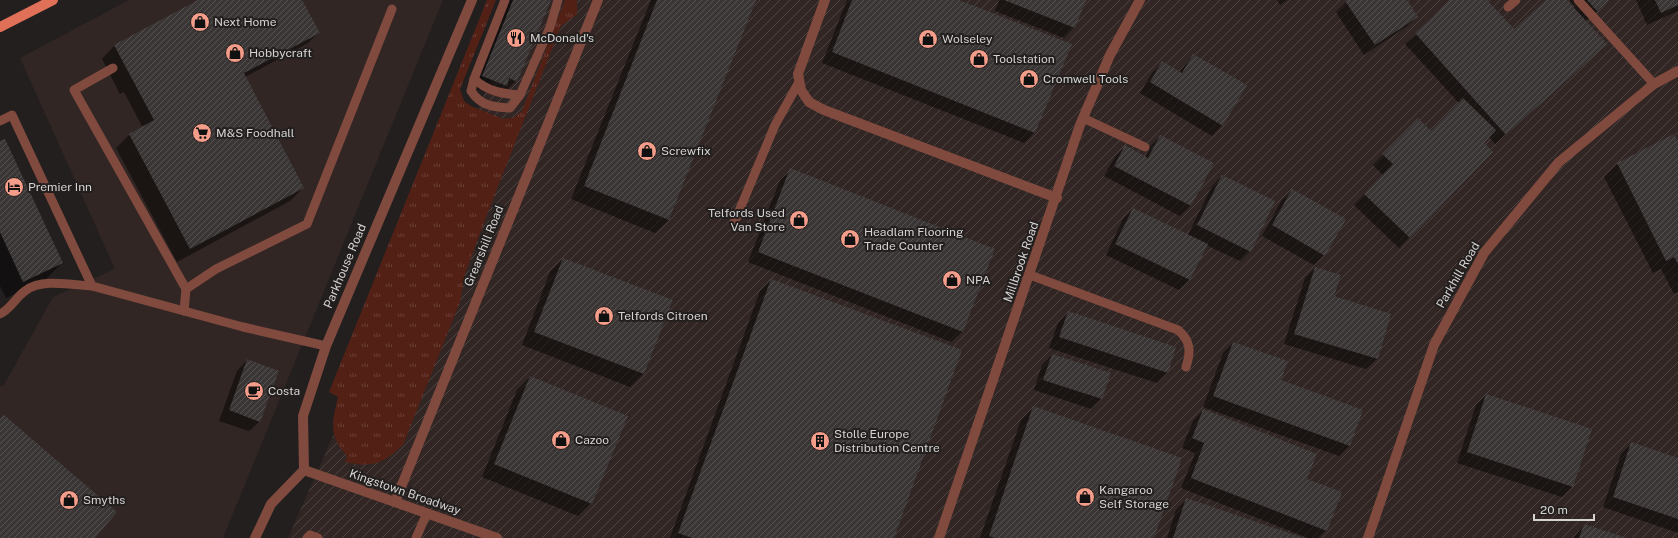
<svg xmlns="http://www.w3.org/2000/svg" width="1678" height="538" font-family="'Public Sans',sans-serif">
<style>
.built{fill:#312624}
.industrial{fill:url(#industrial-furrows)}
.grass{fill:url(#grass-tufts)}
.shadow{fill:#0007}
.building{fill:url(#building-hatch)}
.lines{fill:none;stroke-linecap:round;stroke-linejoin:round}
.service{stroke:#804a3e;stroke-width:9}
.minor{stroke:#804a3e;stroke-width:10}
.tertiary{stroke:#804a3e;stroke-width:10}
.primary{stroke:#e17059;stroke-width:10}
.labels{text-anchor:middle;stroke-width:4;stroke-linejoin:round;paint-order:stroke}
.poi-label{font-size:12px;fill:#d5d2d2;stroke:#221f1e;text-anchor:start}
.street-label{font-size:12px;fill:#d5d2d2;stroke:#221f1e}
</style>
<defs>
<pattern id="industrial-furrows" width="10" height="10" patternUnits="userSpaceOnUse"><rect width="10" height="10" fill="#312624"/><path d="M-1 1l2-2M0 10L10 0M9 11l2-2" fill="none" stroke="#4e4543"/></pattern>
<pattern id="grass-tufts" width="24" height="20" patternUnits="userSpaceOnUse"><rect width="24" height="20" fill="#532016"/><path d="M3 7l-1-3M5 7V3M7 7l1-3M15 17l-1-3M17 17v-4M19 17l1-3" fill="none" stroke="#6b4037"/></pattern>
<pattern id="building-hatch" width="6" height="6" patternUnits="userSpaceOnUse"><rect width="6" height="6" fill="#3a3635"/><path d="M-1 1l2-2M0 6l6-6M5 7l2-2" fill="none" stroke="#565251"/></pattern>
</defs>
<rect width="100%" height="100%" fill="#221f1e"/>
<!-- built -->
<path class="built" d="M129,0H443L223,538H0V386L4,385L53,297L115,269L20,58Z"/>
<!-- industrial -->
<path class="industrial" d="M526,0H1678V538H288Z"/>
<!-- grass -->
<path class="grass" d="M487,0H496L460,89L464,101L471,106L503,119L513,118L522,111L565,0H577V14L561,26L486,217L465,274L460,302L403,445C382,464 374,468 345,462L347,456C328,435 332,423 338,397L329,392Z"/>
<!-- shadow -->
<g class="shadow">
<path d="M200,0H301L318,33L308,43L245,77L303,188L290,201L177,262L116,148L130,134L143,128L124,92L120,94L102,59L115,45Z"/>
<path d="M508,0H550L516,81L505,91L495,96L472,86Z"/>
<path d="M651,0H755L669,220L655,233L571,199Z"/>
<path d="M847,0H958L1071,44L1034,133L1024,143L822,63Z"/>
<path d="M999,0H1085L1074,27L1064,38L995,11Z"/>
<path d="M1277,0H1287L1280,5Z"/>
<path d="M1348,0H1406L1417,17L1406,27L1364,55L1336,12Z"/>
<path d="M1453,0H1486L1514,31L1548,0H1566L1573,8L1575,7L1569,0H1611L1585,21L1595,54L1495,144L1488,136L1482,143L1492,152L1399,248L1354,205L1383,175L1373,165L1418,119L1431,132L1459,103L1405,44Z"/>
<path d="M1636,0H1678V11L1647,25Z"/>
<path d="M1193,55L1222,125L1212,136L1140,93L1152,73L1162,63L1179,72Z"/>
<path d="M1674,135L1678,144V292L1674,294L1661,269L1653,273L1604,177L1617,164Z"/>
<path d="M1160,136L1212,163L1190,206L1180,216L1104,176L1115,157L1125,146L1145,157L1150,147Z"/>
<path d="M0,142L62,263L45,280L6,298L0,286Z"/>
<path d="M791,170L994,249L962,332L951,342L748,262L780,180Z"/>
<path d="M1222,176L1250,251L1240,261L1206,245L1189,280L1179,290L1106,255L1123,219L1133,209L1188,235L1212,186Z"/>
<path d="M1293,190L1324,255L1314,265L1262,236L1282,200Z"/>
<path d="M563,259L643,374L630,387L522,345L550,272Z"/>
<path d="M1315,268L1333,297L1390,315L1377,359L1366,369L1284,344L1305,278Z"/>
<path d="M771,280L893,538H670L760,291Z"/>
<path d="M1068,312L1175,347L1167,373L1157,383L1049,348L1058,323Z"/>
<path d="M1233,343L1349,446L1339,456L1203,407L1223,353Z"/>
<path d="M1052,355L1101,399L1091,409L1034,390L1042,365Z"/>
<path d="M247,360L260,421L249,431L219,421L237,371Z"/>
<path d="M530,377L591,503L578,516L482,477L517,390Z"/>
<path d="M1486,395L1572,487L1562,497L1457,463L1476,405Z"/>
<path d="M1034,407L1153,538H980L1021,420Z"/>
<path d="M1203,410L1306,479L1326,530L1318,538H1308L1181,488L1195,453L1182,448L1193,421Z"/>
<path d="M1631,444L1678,459V533L1603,507L1621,454Z"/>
<path d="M1187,499L1302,538H1167L1176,510Z"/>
<path d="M1584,525L1624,538H1573Z"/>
</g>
<!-- building -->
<g class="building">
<path d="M198,0H302L320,33L244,73L304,188L190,249L129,134L154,120L114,45Z"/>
<path d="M513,0H551L517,82L509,78L507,86L482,76Z"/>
<path d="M657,0H756L669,220L584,186Z"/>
<path d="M852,0H959L1072,44L1035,133L832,52Z"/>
<path d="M1004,0H1086L1075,28Z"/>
<path d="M1347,0H1407L1418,17L1375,45L1345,1Z"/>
<path d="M1451,0H1487L1514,29L1546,0H1567L1607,44L1506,135L1415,33Z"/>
<path d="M1587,0H1610L1597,11Z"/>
<path d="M1655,0H1678V5L1661,13Z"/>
<path d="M1193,54L1247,85L1223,126L1150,82L1162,61L1182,73Z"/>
<path d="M1463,98L1496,130L1484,143L1493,152L1410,238L1364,194L1393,164L1382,154L1418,118L1431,131Z"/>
<path d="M1674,134L1678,141V264L1674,257L1666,261L1617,163Z"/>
<path d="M1160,135L1214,163L1191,206L1114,166L1125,145L1148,158Z"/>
<path d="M5,139L63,263L23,282L0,232V141Z"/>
<path d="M790,168L995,249L963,332L758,252Z"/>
<path d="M1222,175L1275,201L1251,252L1197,225Z"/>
<path d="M1292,189L1346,219L1325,256L1272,225Z"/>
<path d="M1133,208L1208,244L1190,280L1115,244Z"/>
<path d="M563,258L673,300L644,374L534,332Z"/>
<path d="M1315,267L1341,275L1334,296L1391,314L1378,359L1294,334Z"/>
<path d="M771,279L962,350L894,538H692L678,533Z"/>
<path d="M1068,311L1176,347L1168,373L1059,337Z"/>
<path d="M1233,342L1288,361L1281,380L1363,410L1350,446L1213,396Z"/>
<path d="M1052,354L1111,373L1102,399L1043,380Z"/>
<path d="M247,359L279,371L260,422L229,410Z"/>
<path d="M530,376L628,416L592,504L494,464Z"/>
<path d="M1486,394L1592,429L1573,487L1467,452Z"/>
<path d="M1033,406L1182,458L1154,538H995L989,536Z"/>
<path d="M1203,409L1317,454L1307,479L1342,492L1327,531L1191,478L1204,443L1192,438Z"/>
<path d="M4,415L117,512L95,538H0V419Z"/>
<path d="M1631,442L1678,458V519L1613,497Z"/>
<path d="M1186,498L1304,538H1173Z"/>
<path d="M1584,524L1627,538H1579Z"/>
</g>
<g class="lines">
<!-- service -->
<g class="service">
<path d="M505,0L474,79C487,91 502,94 520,95L550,27L558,0"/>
<path d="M1578,0L1654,84"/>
<path d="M1508,7L1516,0"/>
<path d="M113,68L74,90L186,289"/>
<path d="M474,79L471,91C481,106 493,107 510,108L520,95"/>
<path d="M1083,118L1145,147"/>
<path d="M0,121L12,115L92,286L243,327L326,346"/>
<path d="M734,223L775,125L799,82"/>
<path d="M1030,275L1178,330C1191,341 1191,352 1186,367"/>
<path d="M184,311L186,289L216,269L307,224L392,9"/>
<path d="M0,314C11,309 15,298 25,291C41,278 73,285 92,286"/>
<path d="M307,538L310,535L318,538"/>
<path d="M416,538L427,513"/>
</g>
<!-- minor -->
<g class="minor">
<path d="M825,0L798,74L801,90L809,102L824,110L1057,198"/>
<path d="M304,470L497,538"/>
<path d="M395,502L598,0"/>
<path d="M939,538L1080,125L1110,55L1140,0"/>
<path d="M1368,538L1434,345L1484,253L1559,162L1654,84L1678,71"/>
</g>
<!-- tertiary -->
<path class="tertiary" d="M255,538L271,504L304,470L303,416L326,346L472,0"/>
<!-- primary -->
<path class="primary" d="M0,27L53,0"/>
</g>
<!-- icons -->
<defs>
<g id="shop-disc" transform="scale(1)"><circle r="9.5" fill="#f49d8a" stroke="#221f1e"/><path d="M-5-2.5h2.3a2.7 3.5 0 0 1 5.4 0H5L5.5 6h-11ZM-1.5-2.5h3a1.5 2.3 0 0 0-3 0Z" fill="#111"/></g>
<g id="restaurant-disc" transform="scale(1)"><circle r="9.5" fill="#f49d8a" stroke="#221f1e"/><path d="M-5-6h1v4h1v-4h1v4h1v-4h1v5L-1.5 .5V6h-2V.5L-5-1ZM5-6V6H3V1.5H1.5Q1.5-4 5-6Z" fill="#111"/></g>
<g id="supermarket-disc" transform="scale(1)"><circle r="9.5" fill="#f49d8a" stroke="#221f1e"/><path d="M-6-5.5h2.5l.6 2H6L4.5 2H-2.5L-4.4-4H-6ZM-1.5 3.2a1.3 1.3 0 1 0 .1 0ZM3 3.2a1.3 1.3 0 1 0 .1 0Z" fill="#111"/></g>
<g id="hotel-disc" transform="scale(1)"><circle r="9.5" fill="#f49d8a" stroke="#221f1e"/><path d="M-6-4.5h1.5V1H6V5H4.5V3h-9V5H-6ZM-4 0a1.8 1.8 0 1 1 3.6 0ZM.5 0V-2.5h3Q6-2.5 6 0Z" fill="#111"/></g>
<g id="cafe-disc" transform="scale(1)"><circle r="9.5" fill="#f49d8a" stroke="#221f1e"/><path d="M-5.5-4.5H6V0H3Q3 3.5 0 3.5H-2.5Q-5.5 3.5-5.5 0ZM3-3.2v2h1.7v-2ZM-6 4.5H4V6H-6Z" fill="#111"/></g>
<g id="building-disc" transform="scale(1)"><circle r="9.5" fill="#f49d8a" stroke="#221f1e"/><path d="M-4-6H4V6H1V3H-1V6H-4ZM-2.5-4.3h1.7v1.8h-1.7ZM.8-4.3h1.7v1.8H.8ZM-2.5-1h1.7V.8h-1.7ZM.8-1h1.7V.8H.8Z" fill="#111"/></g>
</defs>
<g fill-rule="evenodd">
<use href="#shop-disc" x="200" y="22"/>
<use href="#restaurant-disc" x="516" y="38"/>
<use href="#shop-disc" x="928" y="39"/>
<use href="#shop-disc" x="235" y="53"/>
<use href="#shop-disc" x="979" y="59"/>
<use href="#shop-disc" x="1029" y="79"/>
<use href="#supermarket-disc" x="202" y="133"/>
<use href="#shop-disc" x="647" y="151"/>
<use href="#hotel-disc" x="14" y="187"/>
<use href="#shop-disc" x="799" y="220"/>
<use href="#shop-disc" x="850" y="239"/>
<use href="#shop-disc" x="952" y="280"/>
<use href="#shop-disc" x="604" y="316"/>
<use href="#cafe-disc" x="254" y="391"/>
<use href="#shop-disc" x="561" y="440"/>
<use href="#building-disc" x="820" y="441"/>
<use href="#shop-disc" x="1085" y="497"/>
<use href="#shop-disc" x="69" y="500"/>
</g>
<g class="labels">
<!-- poi labels -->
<g class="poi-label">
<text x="214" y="26">Next Home</text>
<text x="530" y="42">McDonald's</text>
<text x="942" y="43">Wolseley</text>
<text x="249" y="57">Hobbycraft</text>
<text x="993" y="63">Toolstation</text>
<text x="1043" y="83">Cromwell Tools</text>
<text x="216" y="137">M&amp;S Foodhall</text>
<text x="661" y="155">Screwfix</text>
<text x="28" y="191">Premier Inn</text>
<text x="785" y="217" text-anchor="end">Telfords Used<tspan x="785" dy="14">Van Store</tspan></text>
<text x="864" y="236">Headlam Flooring<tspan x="864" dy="14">Trade Counter</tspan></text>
<text x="966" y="284">NPA</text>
<text x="618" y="320">Telfords Citroen</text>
<text x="268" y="395">Costa</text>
<text x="834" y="438">Stolle Europe<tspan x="834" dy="14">Distribution Centre</tspan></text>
<text x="575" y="444">Cazoo</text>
<text x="1099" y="494">Kangaroo<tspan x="1099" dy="14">Self Storage</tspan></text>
<text x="83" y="504">Smyths</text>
</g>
<!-- street labels -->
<g class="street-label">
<text transform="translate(484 246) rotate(-68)" y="4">Grearshill Road</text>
<text transform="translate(1021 262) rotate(-71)" y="4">Millbrook Road</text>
<text transform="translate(345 266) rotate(-67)" y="4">Parkhouse Road</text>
<text transform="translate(1458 275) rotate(-60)" y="4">Parkhill Road</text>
<text transform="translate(405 492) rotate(19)" y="4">Kingstown Broadway</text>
</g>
</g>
<!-- scale -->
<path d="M1534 514v6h60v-6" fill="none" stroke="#d5d2d2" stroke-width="2"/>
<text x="1540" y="514" font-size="12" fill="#d5d2d2" stroke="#221f1e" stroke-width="3" paint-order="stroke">20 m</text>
</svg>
